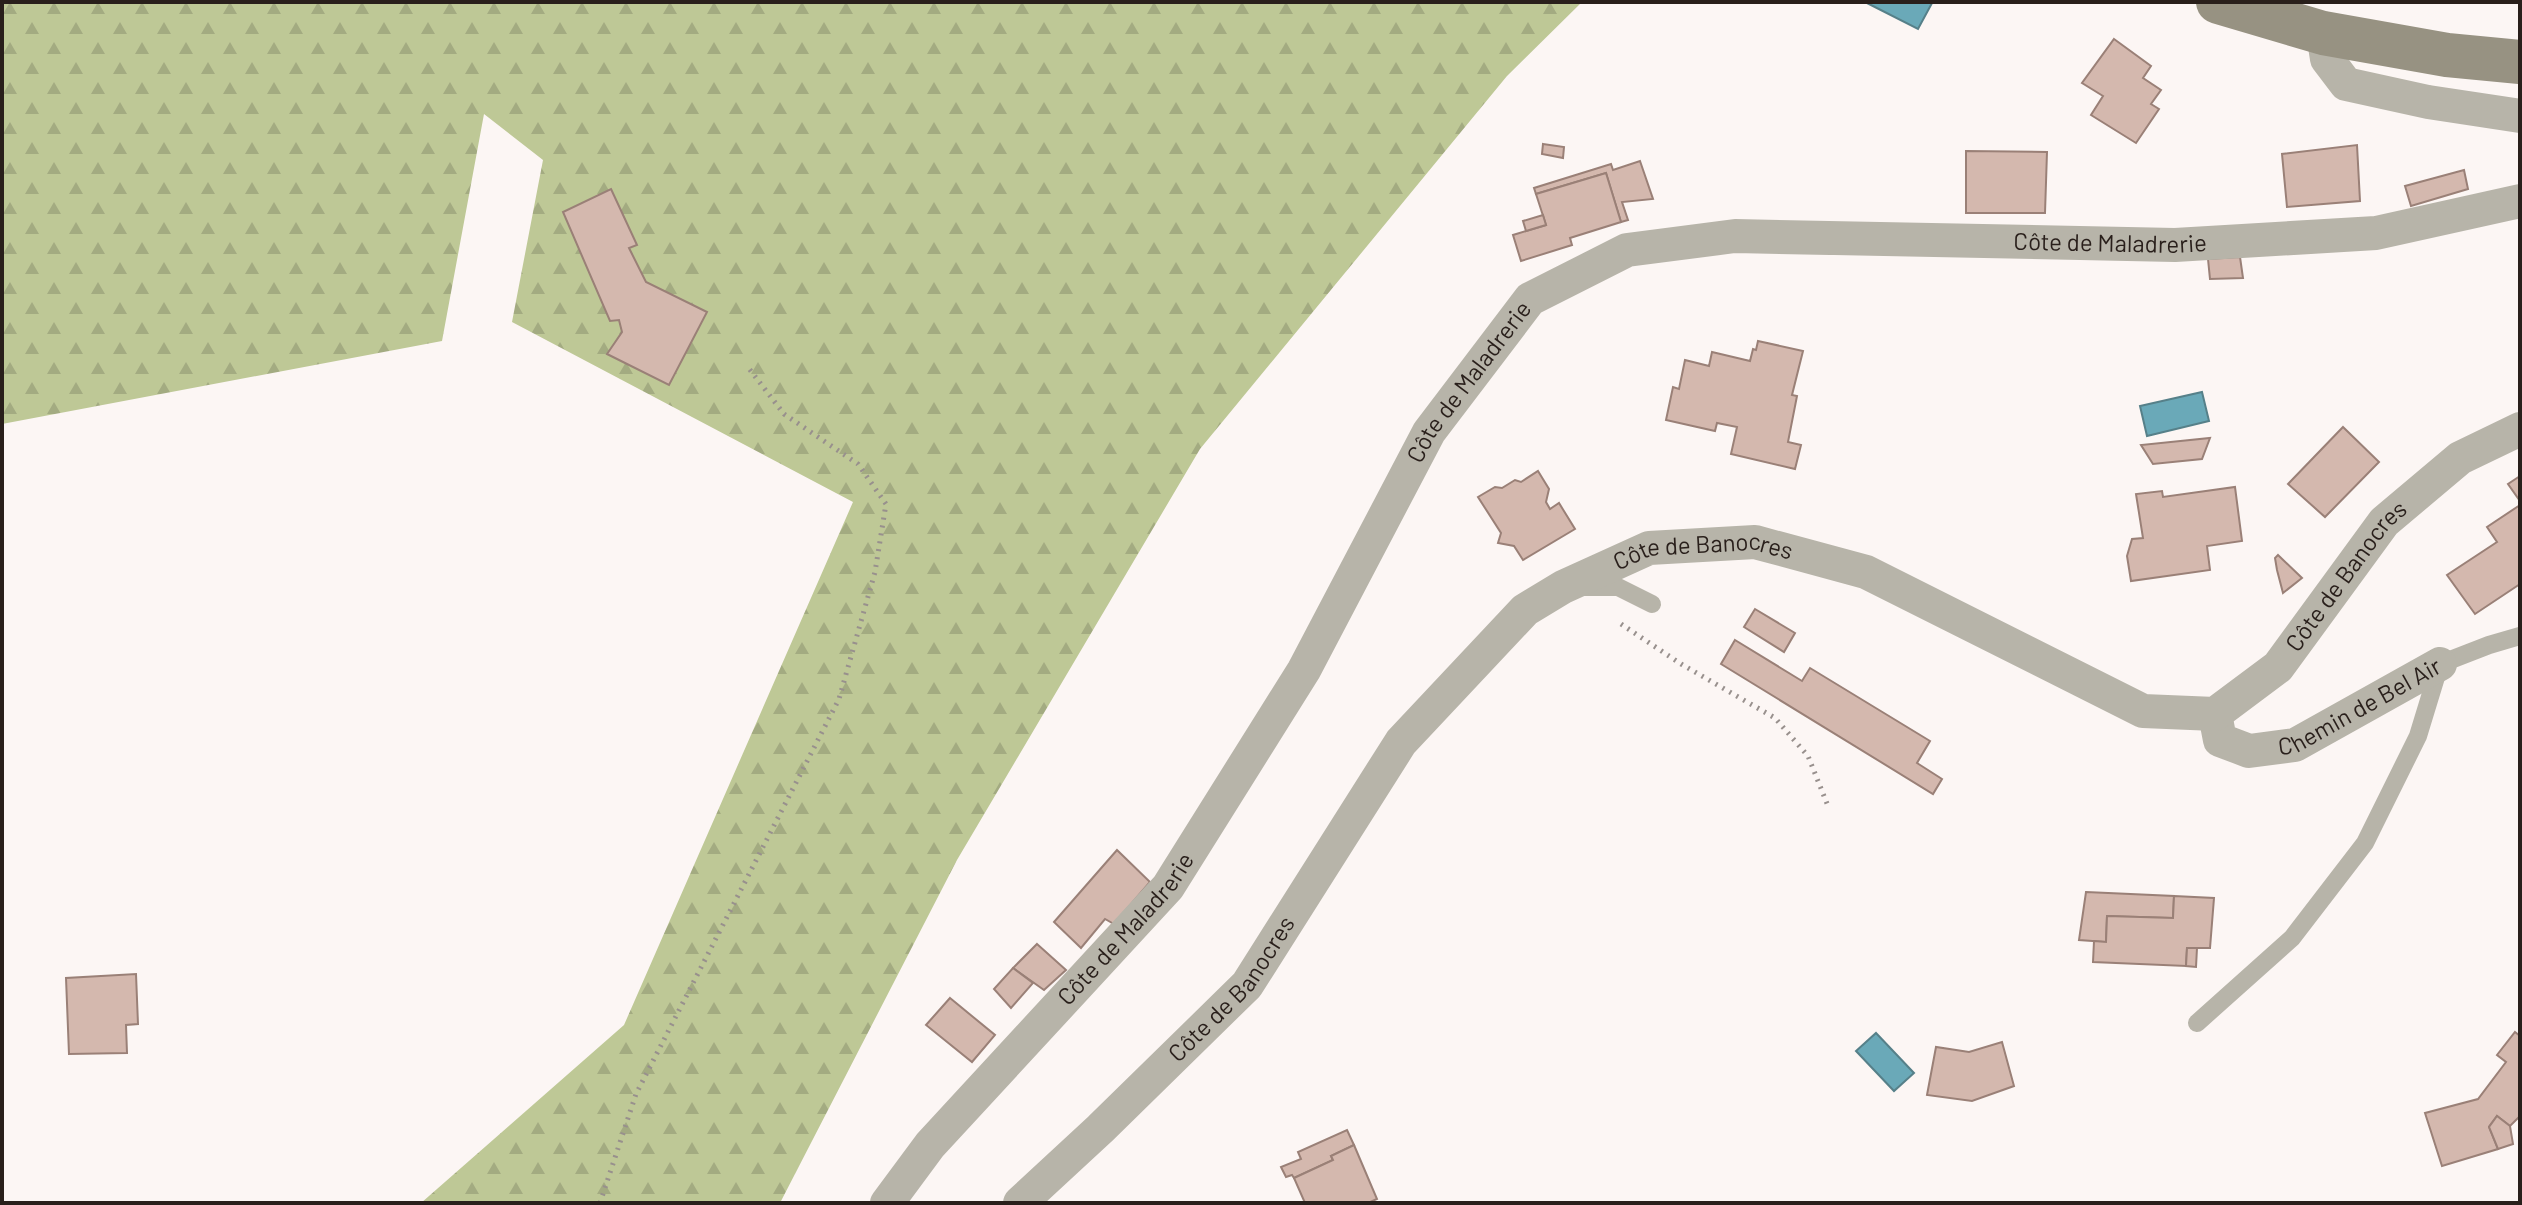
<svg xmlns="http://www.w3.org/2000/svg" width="2522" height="1205" font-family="Barlow,sans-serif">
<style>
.forest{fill:url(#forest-firs)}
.water{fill:#6aa9b8;stroke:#568089;stroke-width:2}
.building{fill:#d4b8ae;stroke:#9a8077;stroke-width:2}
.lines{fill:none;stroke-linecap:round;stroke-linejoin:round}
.path{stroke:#98908d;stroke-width:5;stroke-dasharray:2 6;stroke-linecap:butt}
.lane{stroke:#b7b4a9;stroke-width:18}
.street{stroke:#b7b4a9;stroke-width:34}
.secondary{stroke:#979282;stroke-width:44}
.labels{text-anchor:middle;stroke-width:6;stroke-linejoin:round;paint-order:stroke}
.street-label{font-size:24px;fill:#291f1b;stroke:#fff}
</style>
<defs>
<pattern id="forest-firs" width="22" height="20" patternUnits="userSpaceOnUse" patternTransform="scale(2)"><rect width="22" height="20" fill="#bec896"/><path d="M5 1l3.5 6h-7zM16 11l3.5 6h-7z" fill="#a3ab81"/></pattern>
</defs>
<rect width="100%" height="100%" fill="#fcf6f4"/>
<!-- forest -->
<path class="forest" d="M2,2H1582L1507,76L1200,449L957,860L780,1203H421L624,1025L853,502L512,322L543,160L484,114L442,341L2,424Z"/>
<!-- water -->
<g class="water">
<path d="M1865,2H1929L1932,3L1918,29Z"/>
<path d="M2202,392L2209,421L2147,436L2140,406Z"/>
<path d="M1876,1033L1914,1073L1894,1091L1856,1051Z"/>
</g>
<!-- building -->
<g class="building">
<path d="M2114,39L2151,66L2143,78L2161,90L2151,104L2159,109L2136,143L2091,115L2103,96L2082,83Z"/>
<path d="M1543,144L1564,147L1563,158L1542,154Z"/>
<path d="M2357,145L2360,201L2287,207L2282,154Z"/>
<path d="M1966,151L2047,152L2045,213H1966Z"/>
<path d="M1640,161L1653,199L1622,202L1628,220L1621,222L1606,173L1536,194L1534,188L1611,164L1613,170Z"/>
<path d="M2464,170L2468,189L2411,206L2405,186Z"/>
<path d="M1606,173L1621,222L1570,238L1572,245L1521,261L1513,235L1546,225L1536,194Z"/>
<path d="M611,189L637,245L629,248L646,282L707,312L669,385L607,354L622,332L619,320L610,321L563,212Z"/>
<path d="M1543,215L1546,225L1526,231L1523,221Z"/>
<path d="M2240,257L2243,278L2210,279L2208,259Z"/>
<path d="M1758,341L1803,351L1792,395L1797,396L1788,442L1801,445L1795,469L1731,454L1737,427L1717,423L1715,431L1666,420L1673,387L1679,389L1685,360L1709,366L1712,352L1750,361L1753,349L1756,350Z"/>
<path d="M2343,427L2379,462L2325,517L2288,484Z"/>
<path d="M2210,438L2202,459L2153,464L2141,445Z"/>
<path d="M1538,471L1549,489L1546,502L1550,509L1559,503L1575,529L1523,560L1514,546L1498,543L1501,533L1478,497L1495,487L1502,488L1515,480L1521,482Z"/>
<path d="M2520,476V501L2508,484Z"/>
<path d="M2235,487L2242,541L2207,546L2210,570L2131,581L2127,556L2132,539L2143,538L2136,494L2162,491L2163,497Z"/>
<path d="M2520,505V584L2475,614L2447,575L2497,542L2487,527Z"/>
<path d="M2278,555L2302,578L2283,593L2277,570L2275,558Z"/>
<path d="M1755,609L1795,633L1784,652L1744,627Z"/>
<path d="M1735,640L1802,681L1810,668L1930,741L1917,763L1942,779L1933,794L1721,664Z"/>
<path d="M1117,850L1150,882L1114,924L1105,919L1081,948L1054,922Z"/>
<path d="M2086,892L2174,896L2173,918L2107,916L2106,942L2079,940Z"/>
<path d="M2174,896L2214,898L2210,948H2187L2186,966L2093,962L2094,941L2106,942L2107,916L2173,918Z"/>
<path d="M1037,944L1066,970L1044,990L1013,968Z"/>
<path d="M2187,948H2197L2196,967L2186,966Z"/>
<path d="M1013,968L1033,983L1011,1008L994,989Z"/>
<path d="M136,974L138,1024L126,1025L127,1053L69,1054L66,978Z"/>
<path d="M950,998L995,1035L972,1062L926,1025Z"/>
<path d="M2515,1032L2520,1036V1116L2510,1126L2497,1116L2489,1127L2498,1149L2442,1166L2425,1113L2478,1099L2506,1062L2497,1055Z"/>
<path d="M2002,1042L2014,1086L1972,1101L1927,1095L1936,1047L1969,1052Z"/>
<path d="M2497,1116L2510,1126L2513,1144L2498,1149L2489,1127Z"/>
<path d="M1347,1130L1354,1145L1331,1156L1333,1160L1294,1178L1292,1175L1286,1177L1281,1167L1301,1159L1298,1152Z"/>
<path d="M1354,1145L1377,1199L1368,1203H1305L1294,1178L1333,1160L1331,1156Z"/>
</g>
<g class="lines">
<!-- path -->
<g class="path">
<path d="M1621,624L1681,664L1775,718L1808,756L1828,806"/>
<path d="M600,1203L636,1094L839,699L875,572L886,504L858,464L784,414L747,366"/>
</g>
<!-- lane -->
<g class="lane">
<path d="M1582,587H1618L1652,604"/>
<path d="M2197,1023L2292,938L2365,843L2418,736L2440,664L2489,645L2520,636"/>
</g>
<!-- street -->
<g class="street">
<path d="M2323,33L2327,59L2346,84L2428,102L2520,116"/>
<path id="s1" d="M2215,714L2220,740L2249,751L2295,745L2440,664"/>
<path id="s2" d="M887,1203L930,1145L1168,887L1304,670L1429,432L1530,299L1627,250L1735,236L2175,245L2376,233L2520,201"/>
<path id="s3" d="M1020,1203L1100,1129L1247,985L1401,742L1525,610L1563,587L1649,548L1755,542L1866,572L2143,711L2215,714L2278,667L2384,522L2460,458L2520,429"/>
</g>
<!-- secondary -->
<path class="secondary" d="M2218,2L2323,33L2447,55L2520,62"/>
</g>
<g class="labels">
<!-- street labels -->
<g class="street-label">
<text dy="8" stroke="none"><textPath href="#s2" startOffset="1708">Côte de Maladrerie</textPath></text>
<text dy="8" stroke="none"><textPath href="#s2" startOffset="1012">Côte de Maladrerie</textPath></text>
<text dy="8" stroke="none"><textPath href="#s3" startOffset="976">Côte de Banocres</textPath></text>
<text dy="8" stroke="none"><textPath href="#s3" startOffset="1718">Côte de Banocres</textPath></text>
<text dy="8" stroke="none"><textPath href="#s1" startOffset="178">Chemin de Bel Air</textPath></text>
<text dy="8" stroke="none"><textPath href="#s2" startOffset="364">Côte de Maladrerie</textPath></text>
<text dy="8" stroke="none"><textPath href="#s3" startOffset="302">Côte de Banocres</textPath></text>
</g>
</g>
<!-- border -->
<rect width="2522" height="1205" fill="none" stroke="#291f1b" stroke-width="8"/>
</svg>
